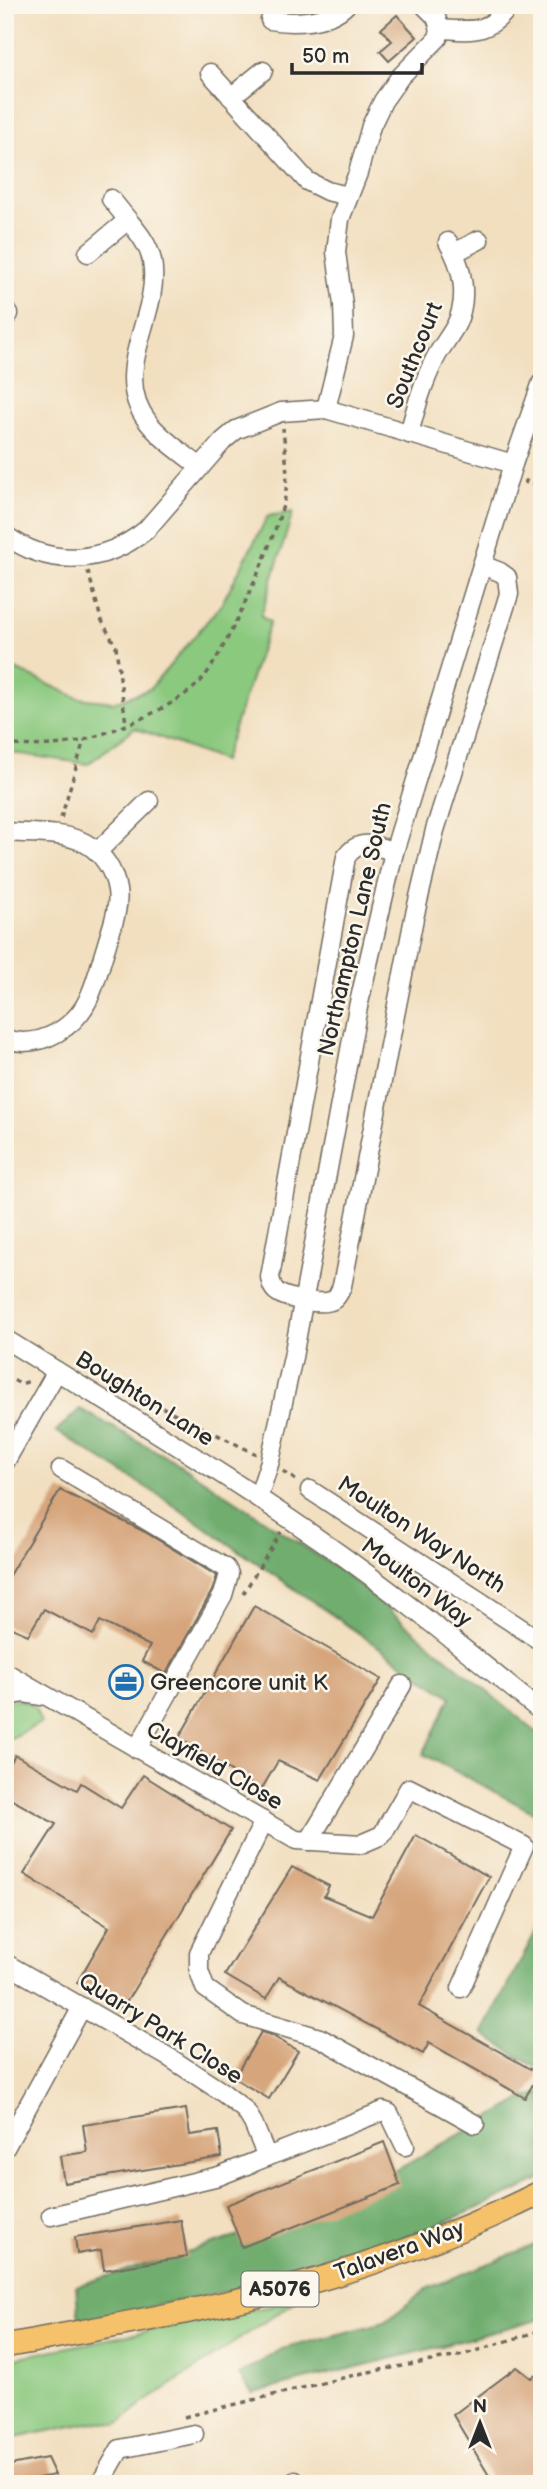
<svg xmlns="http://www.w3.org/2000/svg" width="547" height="2489" font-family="'Balsamiq Sans',sans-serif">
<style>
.green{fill:#8bc97f;stroke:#5b7a55;stroke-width:2}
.forest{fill:#70ad6e;stroke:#4e6c4c;stroke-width:2}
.building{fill:#d6a57c}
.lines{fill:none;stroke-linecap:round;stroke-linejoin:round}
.minor-casing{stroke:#716a5f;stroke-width:21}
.major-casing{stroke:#716a5f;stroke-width:26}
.path{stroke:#716a5f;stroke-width:3.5;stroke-dasharray:5 5;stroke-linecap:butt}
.minor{stroke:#fff;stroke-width:18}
.major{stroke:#f5c16b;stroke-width:23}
.labels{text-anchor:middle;stroke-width:5;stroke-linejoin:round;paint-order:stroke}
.shield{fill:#fbf7ec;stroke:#696865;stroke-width:2}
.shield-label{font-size:21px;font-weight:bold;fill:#2b2b2b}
.street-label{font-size:23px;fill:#2b2b2b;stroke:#fbf7ec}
.poi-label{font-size:23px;fill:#2b2b2b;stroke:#fbf7ec;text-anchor:start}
</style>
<rect width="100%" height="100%" fill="#fbf7ec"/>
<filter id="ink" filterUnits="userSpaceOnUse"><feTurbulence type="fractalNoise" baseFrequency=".0143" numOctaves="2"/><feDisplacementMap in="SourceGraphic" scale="14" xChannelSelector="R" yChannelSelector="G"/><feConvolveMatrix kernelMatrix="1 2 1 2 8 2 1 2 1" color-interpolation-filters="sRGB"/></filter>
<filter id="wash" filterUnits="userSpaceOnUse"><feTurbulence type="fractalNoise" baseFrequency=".00686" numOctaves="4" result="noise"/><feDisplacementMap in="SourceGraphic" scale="28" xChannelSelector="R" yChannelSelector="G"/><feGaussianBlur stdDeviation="1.57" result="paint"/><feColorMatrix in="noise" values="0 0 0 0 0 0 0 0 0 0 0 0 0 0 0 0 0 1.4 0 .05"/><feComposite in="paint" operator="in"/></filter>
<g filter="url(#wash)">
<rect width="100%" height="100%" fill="#f2dfc0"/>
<!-- green -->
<g class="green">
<path d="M293,512L261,616L270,622L223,761L135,728L88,764L5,752V664L78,698L114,702L150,689L221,605L268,516Z"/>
<path d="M20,1699L34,1706L41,1723L5,1741V1701Z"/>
<path d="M296,2301L141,2405L118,2424L92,2422L5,2440V2360Z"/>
</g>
<!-- forest -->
<g class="forest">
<path d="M80,1409L180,1464L344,1573L542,1737V1817L423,1754L451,1697L160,1496L56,1431Z"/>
<path d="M542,1921V2071L482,2034Z"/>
<path d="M542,2093V2179C468,2214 392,2245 314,2269C237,2292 158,2305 79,2321L76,2286L262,2229L361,2190L525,2098Z"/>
<path d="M542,2242V2318L446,2345L252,2393L239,2375L282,2349L385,2322L428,2288Z"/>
</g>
<g id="blocks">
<!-- building -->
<g class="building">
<path d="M397,15L417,37L389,61L380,51L392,41L381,29Z"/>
<path d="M60,1490L145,1532L217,1576L212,1591L166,1674L142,1661L150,1646L100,1621L93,1635L44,1609L28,1635L5,1625V1582Z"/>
<path d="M254,1606L381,1679L320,1780L278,1761L261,1790L179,1738Z"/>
<path d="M15,1755L77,1790L81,1783L121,1808L143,1775L231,1830L122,2009L77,1983L109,1927L24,1874L56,1824L5,1796V1773Z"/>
<path d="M416,1835L489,1877L419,2006L539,2074L525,2098L429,2043L423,2054L279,1977L266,1999L225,1975L292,1867L329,1886L324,1896L372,1916Z"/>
<path d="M261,2032L271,2035L298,2051L269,2099L234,2078Z"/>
<path d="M186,2109L190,2135L218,2131L222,2157L64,2183L60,2156L87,2152L83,2125Z"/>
<path d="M384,2142L400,2185L242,2247L226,2205Z"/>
<path d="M181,2220L187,2257L104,2270L101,2250L77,2254L75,2237Z"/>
<path d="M517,2367L531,2378L542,2372V2484H494L453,2415Z"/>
<path d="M47,2458L55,2475L5,2484V2466Z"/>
</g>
</g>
</g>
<g filter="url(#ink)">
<use href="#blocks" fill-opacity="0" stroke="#716a5f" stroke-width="2"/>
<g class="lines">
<!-- minor casing -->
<g class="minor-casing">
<g id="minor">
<path d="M424,5L436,17L440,29"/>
<path d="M270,20C294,24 328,23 346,5"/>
<path d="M440,29C473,31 489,34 510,5"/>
<path d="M210,73L307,181L327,191L348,196"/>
<path d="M231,97L263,71"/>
<path d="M111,199L128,220"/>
<path d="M88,253L128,220C138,232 149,245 152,261C162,315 108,371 148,422C162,440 183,453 200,467"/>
<path d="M454,253L479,240"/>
<path d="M5,317L9,314"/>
<path d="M326,409L344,336L343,305L336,252L340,219L358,173L371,126L383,101L400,77L438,38L440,29"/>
<path d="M409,434C416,407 423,382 436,357C442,346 450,336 456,325C469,298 463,267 448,242"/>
<path d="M5,535C50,568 104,564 146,530L223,441L236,430L281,412L326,409L513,464"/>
<path d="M5,832C30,834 62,831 85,843C102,852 114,870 117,890C120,908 111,929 106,947C101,962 97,979 91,993C78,1027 41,1050 5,1039"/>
<path d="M97,852L149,801"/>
<path d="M394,852C375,845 359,838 346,857L270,1277C271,1283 272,1288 277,1292C286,1299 323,1306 333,1300C338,1297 340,1291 342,1286L414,918L435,830L509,594L507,577L500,572L482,565"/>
<path d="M5,1339C111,1405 222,1471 323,1542C399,1595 470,1654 542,1712"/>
<path d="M5,1462L57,1371"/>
<path d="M61,1469L226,1568L229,1574L223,1595L137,1749"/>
<path d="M310,1490L542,1642"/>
<path d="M258,1498L270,1461L293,1357L358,1007L394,852L513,464L542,382"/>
<path d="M5,1672L296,1840L361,1844L382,1835L409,1788L524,1846L461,1988"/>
<path d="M5,1697L23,1693L40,1696"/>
<path d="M264,1821L199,1953V1971L205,1988L243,2015L320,2038L475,2124"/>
<path d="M309,1841L402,1685"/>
<path d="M5,1963L170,2058L222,2092L245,2110L253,2123L267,2157"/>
<path d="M5,2148L82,2007"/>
<path d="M51,2216L219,2176L383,2111L389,2113L405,2146"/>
<path d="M295,2481L296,2484"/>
<path d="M100,2484L120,2449L194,2434"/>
</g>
</g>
<!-- major casing -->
<g class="major-casing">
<path id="major" d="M5,2346C104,2327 206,2311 303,2284C384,2261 466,2230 542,2192"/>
</g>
<!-- path -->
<g class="path">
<path d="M525,484L526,481L542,487"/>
<path d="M88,571L101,619L116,647L126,724"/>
<path d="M5,744C29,747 61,746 84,740C120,729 170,709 198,684C224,659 278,533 285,497C289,475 285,450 283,428"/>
<path d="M61,818L84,740"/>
<path d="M5,1376L21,1384L32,1380"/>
<path d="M109,1381L256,1454"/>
<path d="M283,1471L297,1481"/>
<path d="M243,1594L281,1532"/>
<path d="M184,2417L363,2373L459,2356L542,2330"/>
</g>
<!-- minor -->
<use href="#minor" class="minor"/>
<!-- major -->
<use href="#major" class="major"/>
</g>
</g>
<!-- icons -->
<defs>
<g id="office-ring" transform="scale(1.75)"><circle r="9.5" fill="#fbf7ec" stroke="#1f6fb2" stroke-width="1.5"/><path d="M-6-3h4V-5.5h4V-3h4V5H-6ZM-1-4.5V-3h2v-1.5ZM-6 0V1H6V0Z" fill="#1f6fb2"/></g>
</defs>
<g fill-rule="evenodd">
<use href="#office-ring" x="126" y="1682"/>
</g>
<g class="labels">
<!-- shield labels -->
<rect class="shield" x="241.5" y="2271.5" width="77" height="35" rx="5"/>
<g class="shield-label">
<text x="280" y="2296">A5076</text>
</g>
<!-- street labels -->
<g class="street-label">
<text transform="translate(414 355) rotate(-68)" y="8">Southcourt</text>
<text transform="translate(354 929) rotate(-77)" y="8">Northampton Lane South</text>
<text transform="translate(145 1398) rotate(32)" y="8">Boughton Lane</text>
<text transform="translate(422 1534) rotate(33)" y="8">Moulton Way North</text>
<text transform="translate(417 1582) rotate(37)" y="8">Moulton Way</text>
<text transform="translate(215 1765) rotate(30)" y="8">Clayfield Close</text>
<text transform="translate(161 2028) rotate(32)" y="8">Quarry Park Close</text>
<text transform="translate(399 2250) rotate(-20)" y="8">Talavera Way</text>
</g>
<!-- poi labels -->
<g class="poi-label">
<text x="150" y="1690">Greencore unit K</text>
</g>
</g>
<!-- margin -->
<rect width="547" height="2489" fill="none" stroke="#fbf7ec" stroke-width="28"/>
<!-- north arrow -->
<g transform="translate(480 2423)" stroke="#fbf7ec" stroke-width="5" paint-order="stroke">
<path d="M0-5L12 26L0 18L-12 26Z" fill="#2b2b2b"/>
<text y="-10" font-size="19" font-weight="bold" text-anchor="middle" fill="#2b2b2b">N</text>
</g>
<!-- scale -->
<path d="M292 63v10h130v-10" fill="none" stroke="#2b2b2b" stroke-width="3.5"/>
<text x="302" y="63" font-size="21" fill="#2b2b2b" stroke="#fbf7ec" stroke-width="5" paint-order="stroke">50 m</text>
</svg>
